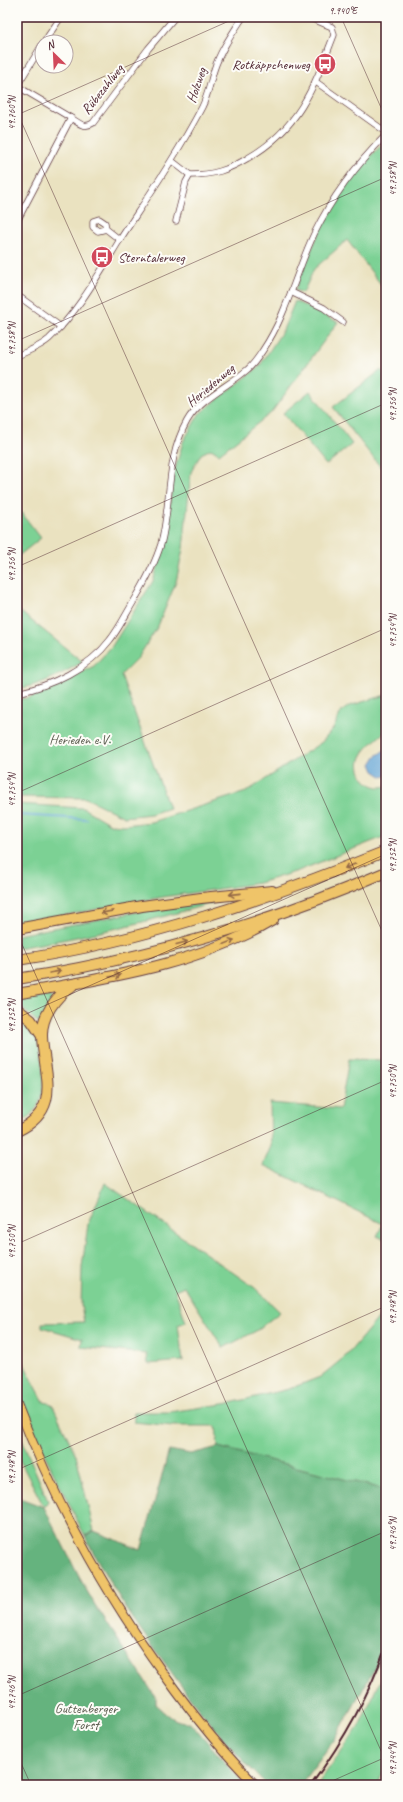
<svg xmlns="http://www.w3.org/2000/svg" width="403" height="1802" font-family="Caveat,sans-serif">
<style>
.green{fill:#7cd194;stroke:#637860}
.forest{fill:#65b37e;stroke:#586954}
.water{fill:#60a3d4;stroke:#556180}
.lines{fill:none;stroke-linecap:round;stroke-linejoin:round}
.stream{stroke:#60a3d4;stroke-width:2}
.street-casing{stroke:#623c41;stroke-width:7}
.primary-casing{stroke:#623c41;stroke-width:10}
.highway-casing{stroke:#623c41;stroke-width:12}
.street{stroke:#fff;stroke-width:5.5}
.primary{stroke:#efc469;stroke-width:8}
.highway{stroke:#efc469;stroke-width:10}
.rail{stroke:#4a1f2b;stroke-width:2}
.oneway{stroke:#946947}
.ticks{fill:none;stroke:#4a1f2b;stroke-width:1;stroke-opacity:0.45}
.labels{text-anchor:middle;stroke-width:4;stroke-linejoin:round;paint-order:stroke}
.poi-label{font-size:14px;fill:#4a1f2b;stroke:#fdfcf7;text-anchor:end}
.street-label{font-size:14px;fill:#4a1f2b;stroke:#fdfcf7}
.park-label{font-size:14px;fill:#5c5d50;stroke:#fdfcf7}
.neatline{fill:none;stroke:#4a1f2b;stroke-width:1.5}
.ticks-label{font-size:10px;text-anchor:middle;fill:#4a1f2b}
</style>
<rect width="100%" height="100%" fill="#fdfcf7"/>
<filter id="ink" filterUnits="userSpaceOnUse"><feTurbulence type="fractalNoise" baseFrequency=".025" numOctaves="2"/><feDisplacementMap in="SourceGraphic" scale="8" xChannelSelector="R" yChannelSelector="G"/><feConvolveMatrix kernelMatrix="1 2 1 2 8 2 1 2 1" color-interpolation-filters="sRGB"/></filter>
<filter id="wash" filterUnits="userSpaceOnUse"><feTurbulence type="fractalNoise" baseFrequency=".012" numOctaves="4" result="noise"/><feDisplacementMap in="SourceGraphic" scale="16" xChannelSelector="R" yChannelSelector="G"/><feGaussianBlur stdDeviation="0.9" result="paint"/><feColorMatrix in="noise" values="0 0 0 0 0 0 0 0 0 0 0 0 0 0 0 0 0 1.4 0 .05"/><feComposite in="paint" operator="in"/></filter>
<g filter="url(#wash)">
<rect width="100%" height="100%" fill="#eae2c0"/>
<!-- green -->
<g class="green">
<path d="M386,141V291L347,240L314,269L303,293L295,290C311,250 328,206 356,172C364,161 376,151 386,141Z"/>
<path d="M295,301L338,322L271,413L219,454L211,449L201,454L191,472L183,549L176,582L158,626L138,658L121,675L169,808L151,814L124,817L86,798L17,797V699L29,698L94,666L112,646L153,581L165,545L173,476L183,442L199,414L259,367L283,330Z"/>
<path d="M381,370L386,376V474L333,407Z"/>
<path d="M310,391L352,444L326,465L283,413Z"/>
<path d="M17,507L41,538L17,557Z"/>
<path d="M17,609L83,662C61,674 42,685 17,689Z"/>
<path d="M386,695V731C379,737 366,747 362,755C353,771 369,792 386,786V836L298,871L259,883L163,897L17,924V804L83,808L110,824L124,825L151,822L246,792L322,742L333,729L341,712L349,706Z"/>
<path d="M219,901C152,921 85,937 17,948V935L142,911Z"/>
<path d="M49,996L52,998L40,1022H37L17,1004V1000Z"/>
<path d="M17,1013C24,1019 31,1026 35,1034C42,1050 46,1084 40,1101C36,1112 26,1119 17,1125Z"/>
<path d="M349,1059L386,1060V1240L377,1236L383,1224L263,1165L271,1146L270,1103L340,1109Z"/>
<path d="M105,1183L255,1288L280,1312L256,1331L223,1348L184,1286L175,1290L186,1322L178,1325L183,1361L148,1364L147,1354L81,1347L82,1339L42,1327V1323L84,1322L81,1305L82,1267L88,1224Z"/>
<path d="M386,1309V1490L218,1447L216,1426H173L134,1422V1412H169L230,1403L289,1389L320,1377L347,1355Z"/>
<path d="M17,1347L26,1368L44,1402L52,1404L76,1455L94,1531L85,1536L32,1429L17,1386Z"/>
<path d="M17,1428L48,1501L44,1507L17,1455Z"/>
<path d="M386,1669V1768L377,1785H317L358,1728Z"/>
</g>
<!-- forest -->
<g class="forest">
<path d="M218,1447L386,1490V1636L379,1661L335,1739L300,1785H267C228,1747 195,1706 164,1662C134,1622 107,1581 85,1536L94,1531L141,1550L169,1450L191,1454Z"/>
<path d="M17,1497L44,1507L78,1575L95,1605L144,1679L156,1698V1704C167,1714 174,1723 190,1722L245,1785H17Z"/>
</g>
<!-- water -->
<path class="water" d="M386,749V776L383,777L374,771L371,764L376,756Z"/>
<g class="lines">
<!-- stream -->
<path class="stream" d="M17,815L87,819"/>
</g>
</g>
<g filter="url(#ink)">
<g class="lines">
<!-- street casing -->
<g class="street-casing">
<g id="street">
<path d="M44,42L61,17"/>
<path d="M316,82L386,132"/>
<path d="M17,86L71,118"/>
<path d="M17,86L42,45"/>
<path d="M172,161L190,175C214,175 228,170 248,158C299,129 314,87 334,35L332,27L308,17"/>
<path d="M17,221L71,118C79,123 84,129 93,123L148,49L175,17"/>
<path d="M176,221L186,182L190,175"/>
<path d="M106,229L98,231L93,227V221L99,219L105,223L106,229L120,240"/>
<path d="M291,292L324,308L343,322"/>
<path d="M17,300L21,298L61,327"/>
<path d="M17,356C28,351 40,347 49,339C78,312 100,272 121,238C149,195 178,153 202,107C208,95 210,83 214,70C220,51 232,34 243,17"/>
<path d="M17,693C51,686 89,668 110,640C119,629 126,614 134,601C144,584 155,564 161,544C172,503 165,460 187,421C200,398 229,386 248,369C254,364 259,356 263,350C287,314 296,272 314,234C332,197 357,164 386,135"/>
</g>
</g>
<!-- primary casing -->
<g class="primary-casing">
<path id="primary" d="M17,1404C54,1500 103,1590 163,1673C191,1712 221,1751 256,1785"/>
</g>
<!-- highway casing -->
<g class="highway-casing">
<g id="highway">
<path d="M17,929L142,906L201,898L272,891"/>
<path d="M17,960C145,941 267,899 386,851"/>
<path d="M17,979C144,959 268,923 386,872"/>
<path d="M17,994C105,978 195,966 273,920"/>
<path d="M17,1009L31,1020L42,1036"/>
<path d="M17,1131C63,1109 44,1075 42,1037C41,1016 56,996 72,986"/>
</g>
</g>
<!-- street -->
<use href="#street" class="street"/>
<!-- primary -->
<use href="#primary" class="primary"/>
<!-- highway -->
<use href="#highway" class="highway"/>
<!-- rail -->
<path class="rail" d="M311,1785C342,1743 369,1696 386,1646"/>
</g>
<!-- one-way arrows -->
<defs><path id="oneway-shaft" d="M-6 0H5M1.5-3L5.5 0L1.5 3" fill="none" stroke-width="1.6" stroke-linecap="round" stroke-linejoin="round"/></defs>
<g class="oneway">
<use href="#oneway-shaft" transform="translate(350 866) rotate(157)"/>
<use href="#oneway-shaft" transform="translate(235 894) rotate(174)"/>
<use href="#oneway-shaft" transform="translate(107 912) rotate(169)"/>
<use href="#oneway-shaft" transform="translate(229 942) rotate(-22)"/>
<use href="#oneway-shaft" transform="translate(182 943) rotate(-15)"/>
<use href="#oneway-shaft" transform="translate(55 972) rotate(-10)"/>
<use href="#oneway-shaft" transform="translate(115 976) rotate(-11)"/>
</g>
</g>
<!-- ticks -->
<path class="ticks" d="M341,17L386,119M17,112L386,940M17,115L238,17M17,341L386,177M17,567L386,403M17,793L386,628M17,933L386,1762M17,1018L386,854M17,1244L386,1080M17,1470L386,1306M17,1696L386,1531M17,1754L31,1785M323,1785L386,1757"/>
<!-- icons -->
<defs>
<g id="bus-disc" transform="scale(1.15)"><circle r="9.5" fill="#d1495b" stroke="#fdfcf7"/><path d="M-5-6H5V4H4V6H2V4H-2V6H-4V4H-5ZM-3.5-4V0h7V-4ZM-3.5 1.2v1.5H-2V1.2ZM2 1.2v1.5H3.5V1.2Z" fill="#fff"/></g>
</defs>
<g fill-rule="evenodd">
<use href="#bus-disc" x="325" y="64"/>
<use href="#bus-disc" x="102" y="257"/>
</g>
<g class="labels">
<!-- poi labels -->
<g class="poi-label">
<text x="310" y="69">Rotkäppchenweg</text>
<text x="118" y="262" text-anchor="start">Sterntalerweg</text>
</g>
<!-- street labels -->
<g class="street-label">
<text transform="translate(196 85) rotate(-71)" y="5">Holzweg</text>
<text transform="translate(102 89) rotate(-52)" y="5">Rübezahlweg</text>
<text transform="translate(210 385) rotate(-40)" y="5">Heriedenweg</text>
</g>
<!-- park labels -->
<g class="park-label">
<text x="80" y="744">Herieden e.V.</text>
<text x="86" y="1713">Guttenberger<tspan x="86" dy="16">Forst</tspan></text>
</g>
</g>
<!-- margin -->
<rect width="403" height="1802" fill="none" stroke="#fdfcf7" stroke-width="44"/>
<!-- north arrow -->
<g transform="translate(54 54) rotate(336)"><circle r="19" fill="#fdfcf7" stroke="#b5a4a5"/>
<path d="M0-3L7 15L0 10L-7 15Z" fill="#d1495b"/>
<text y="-6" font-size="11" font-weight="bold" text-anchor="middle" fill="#4a1f2b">N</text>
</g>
<rect x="22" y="22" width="359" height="1758" class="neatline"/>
<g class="ticks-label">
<text x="343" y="14">9.940°E</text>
<text transform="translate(11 113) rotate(-90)" y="4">49.760°N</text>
<text transform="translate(392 179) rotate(-90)" y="4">49.758°N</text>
<text transform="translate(11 339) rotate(-90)" y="4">49.758°N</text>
<text transform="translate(392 405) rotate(-90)" y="4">49.756°N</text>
<text transform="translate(11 565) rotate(-90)" y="4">49.756°N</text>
<text transform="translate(392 631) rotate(-90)" y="4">49.754°N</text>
<text transform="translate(11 790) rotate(-90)" y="4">49.754°N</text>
<text transform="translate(392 856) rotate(-90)" y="4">49.752°N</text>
<text transform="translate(11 1016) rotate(-90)" y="4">49.752°N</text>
<text transform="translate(392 1082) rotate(-90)" y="4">49.750°N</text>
<text transform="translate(11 1242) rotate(-90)" y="4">49.750°N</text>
<text transform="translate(392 1308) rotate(-90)" y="4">49.748°N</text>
<text transform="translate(11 1468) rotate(-90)" y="4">49.748°N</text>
<text transform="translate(392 1534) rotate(-90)" y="4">49.746°N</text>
<text transform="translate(11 1693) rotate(-90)" y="4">49.746°N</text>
<text transform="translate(392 1759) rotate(-90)" y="4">49.744°N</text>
</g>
</svg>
